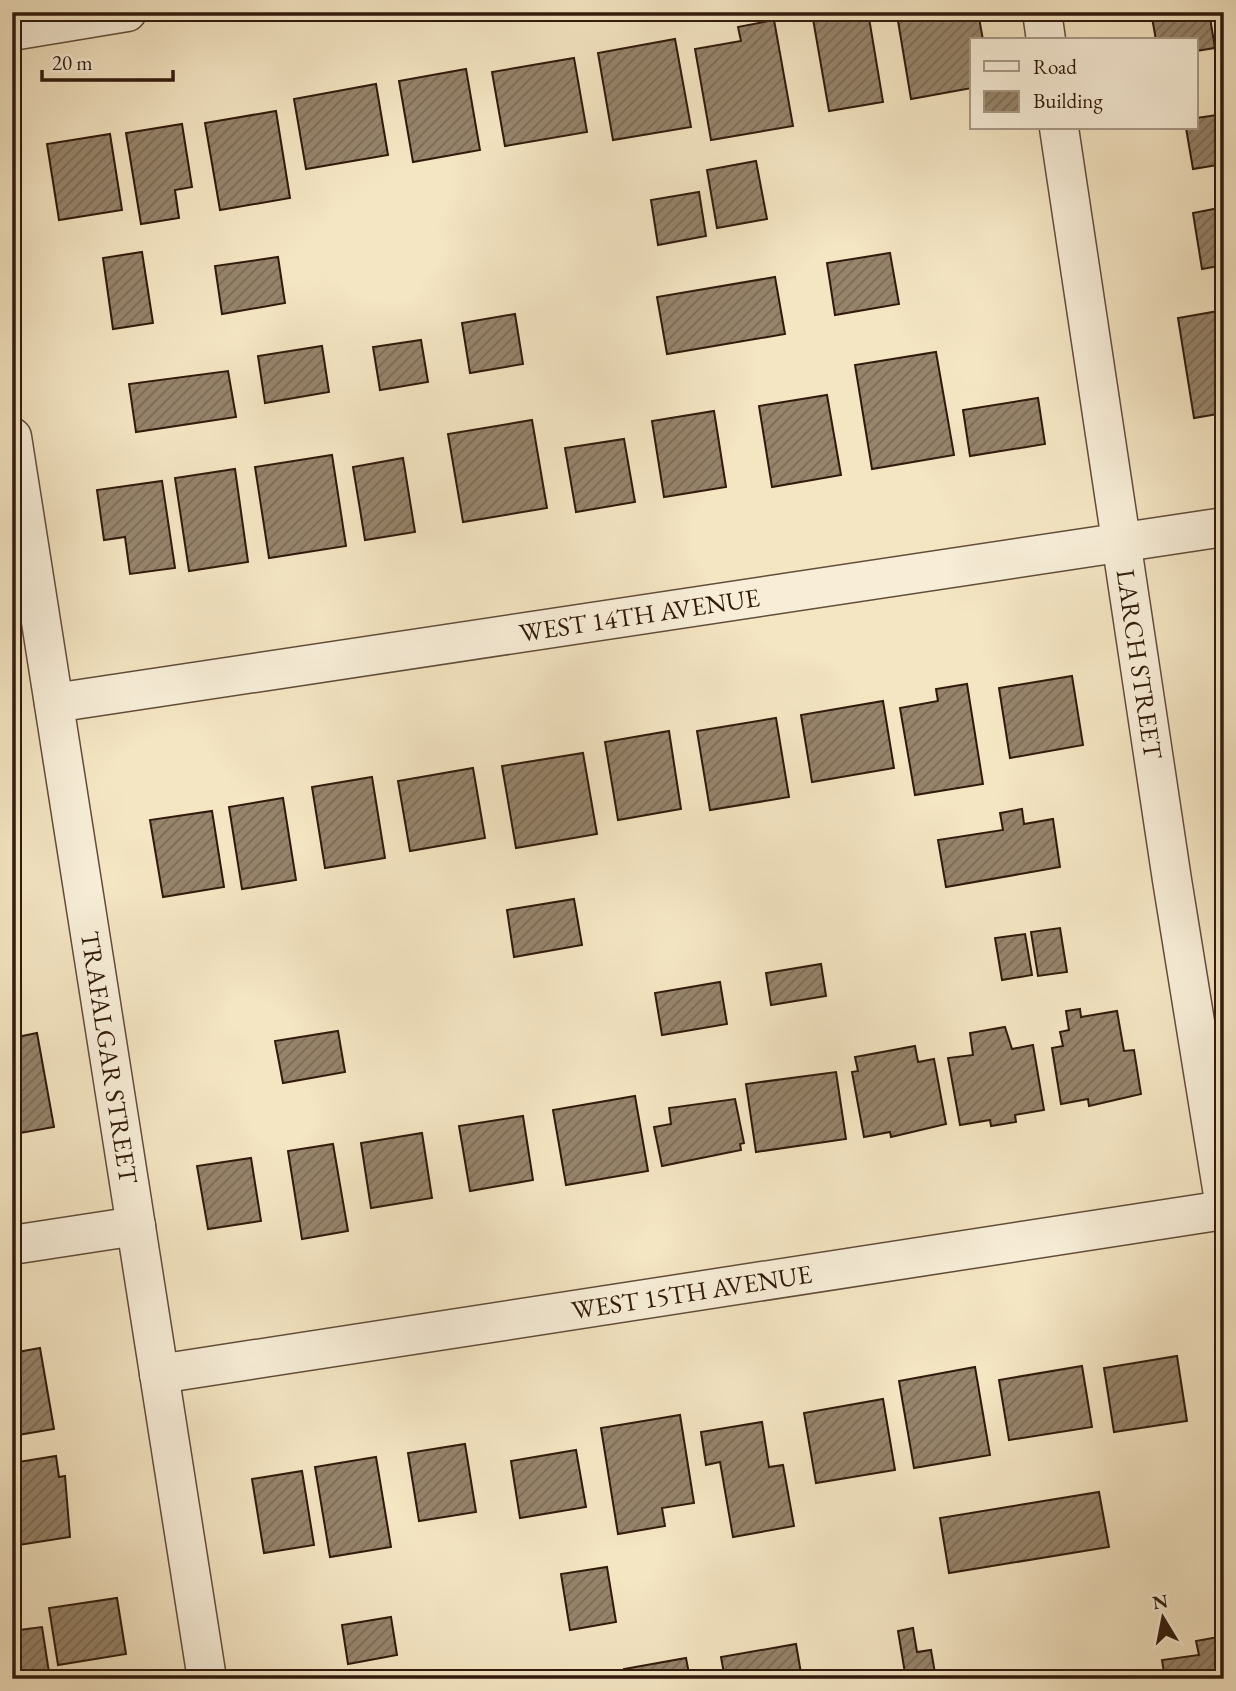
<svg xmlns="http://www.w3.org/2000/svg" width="1236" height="1691" font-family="'EB Garamond',serif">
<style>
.building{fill:url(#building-hatch);stroke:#311a0b;stroke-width:2}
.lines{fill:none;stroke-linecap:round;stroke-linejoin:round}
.minor-casing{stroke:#624d39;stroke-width:41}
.minor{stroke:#f8eed8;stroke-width:38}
.labels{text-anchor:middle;stroke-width:5;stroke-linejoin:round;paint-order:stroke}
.street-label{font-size:26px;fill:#311a0b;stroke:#f8eed8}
</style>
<defs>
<pattern id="building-hatch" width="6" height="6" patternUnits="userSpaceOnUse" patternTransform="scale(1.75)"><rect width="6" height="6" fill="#96846b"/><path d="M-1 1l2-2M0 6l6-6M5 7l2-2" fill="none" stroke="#7b6b56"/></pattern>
</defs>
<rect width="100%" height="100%" fill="#f4e5c3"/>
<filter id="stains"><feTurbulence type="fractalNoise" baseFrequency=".00286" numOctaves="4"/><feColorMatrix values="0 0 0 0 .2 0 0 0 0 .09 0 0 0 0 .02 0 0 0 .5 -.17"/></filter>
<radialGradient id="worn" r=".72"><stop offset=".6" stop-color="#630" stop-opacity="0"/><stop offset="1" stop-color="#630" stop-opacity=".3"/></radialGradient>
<!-- building -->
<g class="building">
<path d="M853,12H868L883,102L829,111L813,19Z"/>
<path d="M913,12H978L983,40H972V88L911,99L897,15Z"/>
<path d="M1151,12H1209L1215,48L1196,51V40H1156Z"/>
<path d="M774,20L793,126L711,140L695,49L741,41L738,27Z"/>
<path d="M675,39L691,127L613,140L598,53Z"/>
<path d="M574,58L587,132L505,146L492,72Z"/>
<path d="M466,69L480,150L413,162L399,81Z"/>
<path d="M376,84L388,155L306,169L294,99Z"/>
<path d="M276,111L290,198L220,210L205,123Z"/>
<path d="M1224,114V164L1193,169L1186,128H1196V118Z"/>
<path d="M182,124L192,187L175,190L179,218L141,224L126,133Z"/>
<path d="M110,134L122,210L59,220L47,144Z"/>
<path d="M756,161L767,219L717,228L707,170Z"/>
<path d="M699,192L706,236L658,245L651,200Z"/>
<path d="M1224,207V265L1202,269L1193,213Z"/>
<path d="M142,252L153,323L113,329L103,258Z"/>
<path d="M890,253L899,304L835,315L827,263Z"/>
<path d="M278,257L285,303L222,314L215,266Z"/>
<path d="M775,277L785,334L667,354L657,297Z"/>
<path d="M1224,310V413L1194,418L1178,318Z"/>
<path d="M515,314L523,364L470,373L462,323Z"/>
<path d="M421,340L428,382L380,390L373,347Z"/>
<path d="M322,346L329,392L265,403L258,356Z"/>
<path d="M936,352L954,455L872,469L855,365Z"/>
<path d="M228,371L236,417L136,432L129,384Z"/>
<path d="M827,395L841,475L772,487L759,406Z"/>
<path d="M1038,398L1045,444L970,456L963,410Z"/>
<path d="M714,411L726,487L664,497L652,421Z"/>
<path d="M532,420L547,508L463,522L448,434Z"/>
<path d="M624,439L635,502L576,512L565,448Z"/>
<path d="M332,455L346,546L269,558L255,467Z"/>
<path d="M403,458L415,532L365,540L353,467Z"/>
<path d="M235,469L248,562L189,571L175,478Z"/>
<path d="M162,481L175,568L130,574L125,537L104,540L97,490Z"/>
<path d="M1072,676L1083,745L1010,758L999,688Z"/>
<path d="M967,684L983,784L915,795L900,708L938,701L936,689Z"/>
<path d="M883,701L894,768L812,782L801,715Z"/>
<path d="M776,718L789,797L710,810L697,731Z"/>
<path d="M669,731L681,809L618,820L605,742Z"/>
<path d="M583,753L597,834L516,848L502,766Z"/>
<path d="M473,768L485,838L410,851L398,781Z"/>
<path d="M372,777L385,858L325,868L312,787Z"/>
<path d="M283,798L296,880L242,889L229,807Z"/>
<path d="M1022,809L1024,824L1053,819L1060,867L946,887L938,840L1003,830L1000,813Z"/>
<path d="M212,811L224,887L163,897L150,820Z"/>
<path d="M574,899L582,945L514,957L507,910Z"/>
<path d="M1060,928L1067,972L1038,976L1031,932Z"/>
<path d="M1025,934L1032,975L1002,980L995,938Z"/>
<path d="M821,964L826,996L771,1005L766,973Z"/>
<path d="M720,982L727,1024L662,1035L655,993Z"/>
<path d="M1080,1009L1081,1017L1117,1011L1124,1051L1134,1050L1141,1094L1089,1106L1088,1099L1061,1104L1052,1048L1063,1046L1060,1032L1069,1030L1066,1011Z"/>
<path d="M1005,1027L1012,1049L1033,1045L1044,1110L1015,1115L1016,1122L991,1126L990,1120L960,1125L948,1058L973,1055L970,1033Z"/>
<path d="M338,1031L345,1072L283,1083L275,1041Z"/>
<path d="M37,1033L54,1127L20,1133L21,1138L12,1140V1038Z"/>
<path d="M915,1046L918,1062L934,1059L946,1124L891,1137L890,1132L864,1137L852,1072L858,1071L855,1057Z"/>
<path d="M836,1072L846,1139L756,1152L746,1084Z"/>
<path d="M635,1096L648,1171L566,1185L553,1110Z"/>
<path d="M735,1099L744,1143L740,1144L741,1150L662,1166L654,1127L671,1124L669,1108Z"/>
<path d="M523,1116L533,1180L470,1191L459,1126Z"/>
<path d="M422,1133L432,1198L371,1208L361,1143Z"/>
<path d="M333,1144L348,1231L302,1239L288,1151Z"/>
<path d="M251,1158L261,1221L208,1229L197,1166Z"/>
<path d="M40,1348L54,1429L12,1436V1353Z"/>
<path d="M1177,1356L1187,1421L1114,1432L1104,1368Z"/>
<path d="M1082,1366L1092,1427L1009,1440L999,1380Z"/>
<path d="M975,1367L990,1455L914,1468L899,1381Z"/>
<path d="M883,1399L895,1470L816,1483L804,1413Z"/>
<path d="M680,1415L694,1503L662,1508L665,1526L618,1534L601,1428Z"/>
<path d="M762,1422L769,1467L783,1465L794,1526L733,1537L720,1462L706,1465L701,1432Z"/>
<path d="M465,1444L476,1512L419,1521L408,1453Z"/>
<path d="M576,1450L586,1507L520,1518L511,1461Z"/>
<path d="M56,1456L59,1477L65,1476L70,1537L12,1546V1463Z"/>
<path d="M376,1457L391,1547L330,1557L315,1467Z"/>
<path d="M302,1471L314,1545L264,1553L252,1479Z"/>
<path d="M1099,1492L1109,1547L949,1573L940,1518Z"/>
<path d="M607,1567L616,1622L570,1630L561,1574Z"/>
<path d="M117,1598L126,1654L58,1665L49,1608Z"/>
<path d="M391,1617L397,1655L348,1664L342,1625Z"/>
<path d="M42,1627L50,1679H12V1631Z"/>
<path d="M913,1628L917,1652L931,1650L936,1679H906L898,1631Z"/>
<path d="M1224,1636V1679H1165L1162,1660L1199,1655L1196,1641Z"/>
<path d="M796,1644L802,1679H725L721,1657Z"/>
<path d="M686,1658L690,1679H626L624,1669Z"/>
</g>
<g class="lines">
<!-- minor casing -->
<g class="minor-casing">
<g id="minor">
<path d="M1042,12L1046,40"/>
<path d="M12,31L127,12"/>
<path id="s1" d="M1059,128L1172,880L1224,1201"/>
<path id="s2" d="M12,437L207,1679"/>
<path id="s3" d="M54,703L1224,527"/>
<path d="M12,1245L136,1226"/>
<path id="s4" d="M159,1374L1224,1210"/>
</g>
</g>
<!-- minor -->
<use href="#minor" class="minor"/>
</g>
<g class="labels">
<!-- street labels -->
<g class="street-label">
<text dy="9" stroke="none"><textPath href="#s3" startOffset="592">WEST 14TH AVENUE</textPath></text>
<text dy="9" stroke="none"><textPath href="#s1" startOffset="542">LARCH STREET</textPath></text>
<text dy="9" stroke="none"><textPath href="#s2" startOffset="628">TRAFALGAR STREET</textPath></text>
<text dy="9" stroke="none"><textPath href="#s4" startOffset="539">WEST 15TH AVENUE</textPath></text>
</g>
</g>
<!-- margin -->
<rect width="1236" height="1691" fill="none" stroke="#f4e5c3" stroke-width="42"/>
<rect x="14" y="14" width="1208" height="1663" fill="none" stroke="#311a0b" stroke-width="3.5"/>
<rect x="21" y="21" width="1194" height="1649" fill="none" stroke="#311a0b" stroke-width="2"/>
<!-- legend -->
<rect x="970" y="38" width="228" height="91" fill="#f8eed8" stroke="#a89986" stroke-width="2"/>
<rect x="984" y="61" width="35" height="10" fill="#f8eed8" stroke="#a89986" stroke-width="2"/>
<text x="1033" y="74" font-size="21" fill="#311a0b">Road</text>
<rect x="984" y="91" width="35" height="21" fill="url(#building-hatch)" stroke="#a89986" stroke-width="2"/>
<text x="1033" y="108" font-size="21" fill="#311a0b">Building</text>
<!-- north arrow -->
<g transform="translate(1163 1618) rotate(350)" stroke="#f8eed8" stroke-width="5" paint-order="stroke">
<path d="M0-5L12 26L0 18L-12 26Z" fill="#311a0b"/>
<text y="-10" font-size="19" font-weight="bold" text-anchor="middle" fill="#311a0b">N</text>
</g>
<!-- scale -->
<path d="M42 70v10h131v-10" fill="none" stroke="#311a0b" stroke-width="3.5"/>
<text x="52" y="70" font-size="21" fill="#311a0b" stroke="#f8eed8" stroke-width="5" paint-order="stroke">20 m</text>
<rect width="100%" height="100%" filter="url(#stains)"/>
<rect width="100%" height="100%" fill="url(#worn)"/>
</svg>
